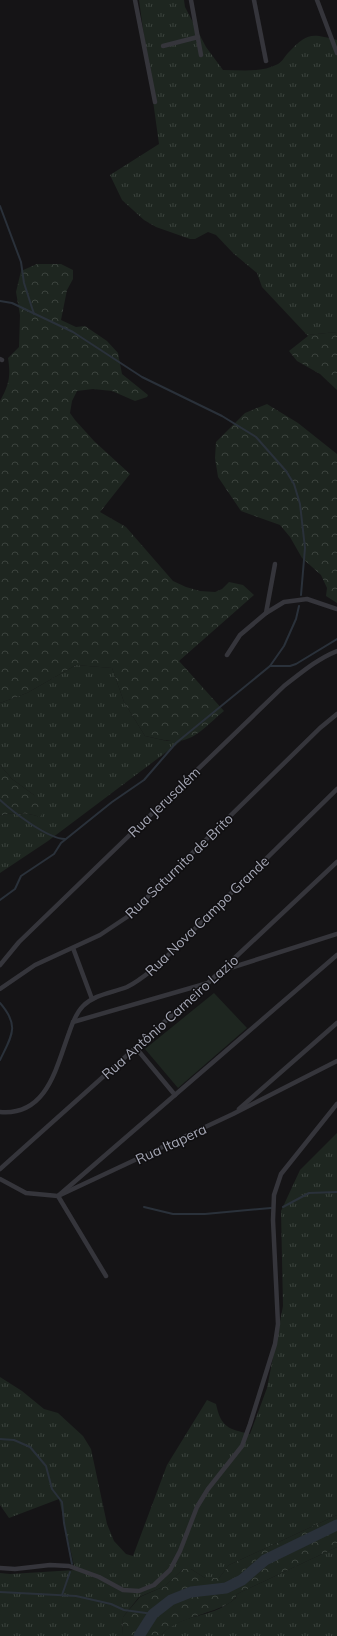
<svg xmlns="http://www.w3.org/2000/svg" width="337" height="1636" font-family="Mulish,sans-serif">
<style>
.grass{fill:url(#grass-tufts)}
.forest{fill:url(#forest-crowns)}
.pitch{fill:#1e2620}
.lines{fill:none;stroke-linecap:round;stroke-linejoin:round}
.stream{stroke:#2a313a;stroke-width:2}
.river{stroke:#2a313a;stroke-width:11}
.minor{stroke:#35353b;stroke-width:4.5}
.labels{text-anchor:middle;stroke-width:3;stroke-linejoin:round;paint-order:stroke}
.street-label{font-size:14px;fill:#a6a8b6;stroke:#100f11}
</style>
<defs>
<pattern id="grass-tufts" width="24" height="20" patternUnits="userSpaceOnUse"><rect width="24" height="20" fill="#1e2620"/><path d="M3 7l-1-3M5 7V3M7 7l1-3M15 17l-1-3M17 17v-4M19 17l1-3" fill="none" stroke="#3c433e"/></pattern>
<pattern id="forest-crowns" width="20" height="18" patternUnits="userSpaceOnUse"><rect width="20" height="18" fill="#1e2620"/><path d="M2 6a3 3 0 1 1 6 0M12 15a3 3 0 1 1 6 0" fill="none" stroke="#3c433e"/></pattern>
</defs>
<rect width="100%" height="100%" fill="#151416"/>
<!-- grass -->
<g class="grass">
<path d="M139,0H184L185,7L206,47L223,70C241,70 261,73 278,64C282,62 285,56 288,53C307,33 310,33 337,40V332L307,335L262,287L257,273L233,253L216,235L208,232L195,239H190L156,227L144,220L122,200L110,175L159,144Z"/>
<path d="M76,665L112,668L124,702L145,736L167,741H181L48,841L0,873V816C13,811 27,813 40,817L34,795L12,779L0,765V703L27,693Z"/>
<path d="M337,1133V1515L229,1565L219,1578H205L191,1569H183L165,1586L139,1597L123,1617L122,1636H0V1573L10,1574L75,1570L59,1499L9,1518L0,1505V1377L22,1391L44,1409L58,1413L83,1436L91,1449L107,1524L114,1541L126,1554L133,1556L167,1465L207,1400L216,1404C221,1427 228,1429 250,1434L267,1388L283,1306L281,1211L300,1170Z"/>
<path d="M337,1547V1636H161C172,1620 197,1617 214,1611C222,1608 230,1603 236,1598L237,1594Z"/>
</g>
<!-- forest -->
<g class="forest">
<path d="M37,264H61L73,270V279L67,290L61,320L76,327L85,326L107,341L118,353L122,374L148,395L147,397L135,401L112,391L93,389L77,391L72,401L70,413L75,420L94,441L130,474L100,512L126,527L173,581L186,587L200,591L215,592L222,589L229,582L243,585L254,595L179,661L224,711C211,721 197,739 179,741C168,742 156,738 145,736L124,702L112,668L76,665L27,693L0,703V401C9,385 11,376 8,358L19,347L20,315L16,292L21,271Z"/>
<path d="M337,332V390L320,374L297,361L289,351L308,336L307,335Z"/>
<path d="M267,404L298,423L337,454V603L326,596L327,588L321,575L302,558L290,537L280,525L241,511L218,477L215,458L216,442L245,413Z"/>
<path d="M0,765L12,779L34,795L44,811L40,817C27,813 13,811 0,816Z"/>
<path d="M337,1515V1547L237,1594C233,1612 175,1615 161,1636H122L123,1617L140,1597L165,1586L183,1569H191L205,1578H219L229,1565Z"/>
</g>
<!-- pitch -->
<path class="pitch" d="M214,993L247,1028L178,1088L145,1049Z"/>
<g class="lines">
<!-- stream -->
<g class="stream">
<path d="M0,206L21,262L24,283L34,314"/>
<path d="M0,301L12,303L73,332L142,377L222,416L256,437L286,471L294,484L300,504L305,548L301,595"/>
<path d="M270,666H290L296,664L337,639"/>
<path d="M0,800C13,812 48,839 65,839"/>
<path d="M0,900L15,889L21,876L54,854L61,843L112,802L144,780L176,743L270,666L284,646L296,619L299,606"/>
<path d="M0,1003C20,1026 12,1035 0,1060"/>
<path d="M144,1207L173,1214H205L271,1208"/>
<path d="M283,1207L309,1193L337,1192"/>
<path d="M0,1439L14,1440L30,1447L46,1466L52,1489L62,1502L64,1523L72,1564"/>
<path d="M0,1592L76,1596L111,1604L124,1610L153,1614"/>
<path d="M62,1595L70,1572"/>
</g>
<!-- river -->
<path class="river" d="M139,1636L153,1614L171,1600L191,1592L226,1588L242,1580L265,1560L337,1525"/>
<!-- minor -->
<g class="minor">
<path d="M135,0L155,102"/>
<path d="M191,0L201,55"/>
<path d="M254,0L266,61"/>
<path d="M317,0L337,53"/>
<path d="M163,46L198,37"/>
<path d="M0,359L2,360"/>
<path d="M266,613L275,564"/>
<path d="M227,655L240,635L266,613L284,602L307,599L337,609"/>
<path d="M73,948L92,999"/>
<path d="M0,965L19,942L284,686C301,673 317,659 337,651"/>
<path d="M224,970L337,934"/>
<path d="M0,989L35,965L100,935L127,917L320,728L337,714"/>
<path d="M73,1022L208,983"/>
<path d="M136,1048L175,1095"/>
<path d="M239,1109L337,1023"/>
<path d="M0,1112C47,1116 56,1068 69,1033C72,1024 76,1013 83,1006C95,994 112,993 127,987C138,982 147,974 157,966L337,789"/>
<path d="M0,1169L209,982L337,862"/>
<path d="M0,1179L26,1193L58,1196L233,1114L337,1061"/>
<path d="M106,1276L58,1196L337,955"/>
<path d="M0,1568L15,1569L50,1565L69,1566L99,1577L123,1590L139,1591L154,1585L170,1570L180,1551L197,1507L208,1489L242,1446L250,1424L275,1344L278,1324L273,1220L274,1195L281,1174L337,1104"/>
</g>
</g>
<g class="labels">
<!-- street labels -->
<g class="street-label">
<text transform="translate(164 802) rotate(-44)" y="5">Rua Jerusalém</text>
<text transform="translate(179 866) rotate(-44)" y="5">Rua Saturnito de Brito</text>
<text transform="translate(207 916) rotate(-44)" y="5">Rua Nova Campo Grande</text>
<text transform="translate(170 1017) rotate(-42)" y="5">Rua Antônio Carneiro Lazio</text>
<text transform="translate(171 1144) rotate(-25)" y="5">Rua Itapera</text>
</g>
</g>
</svg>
